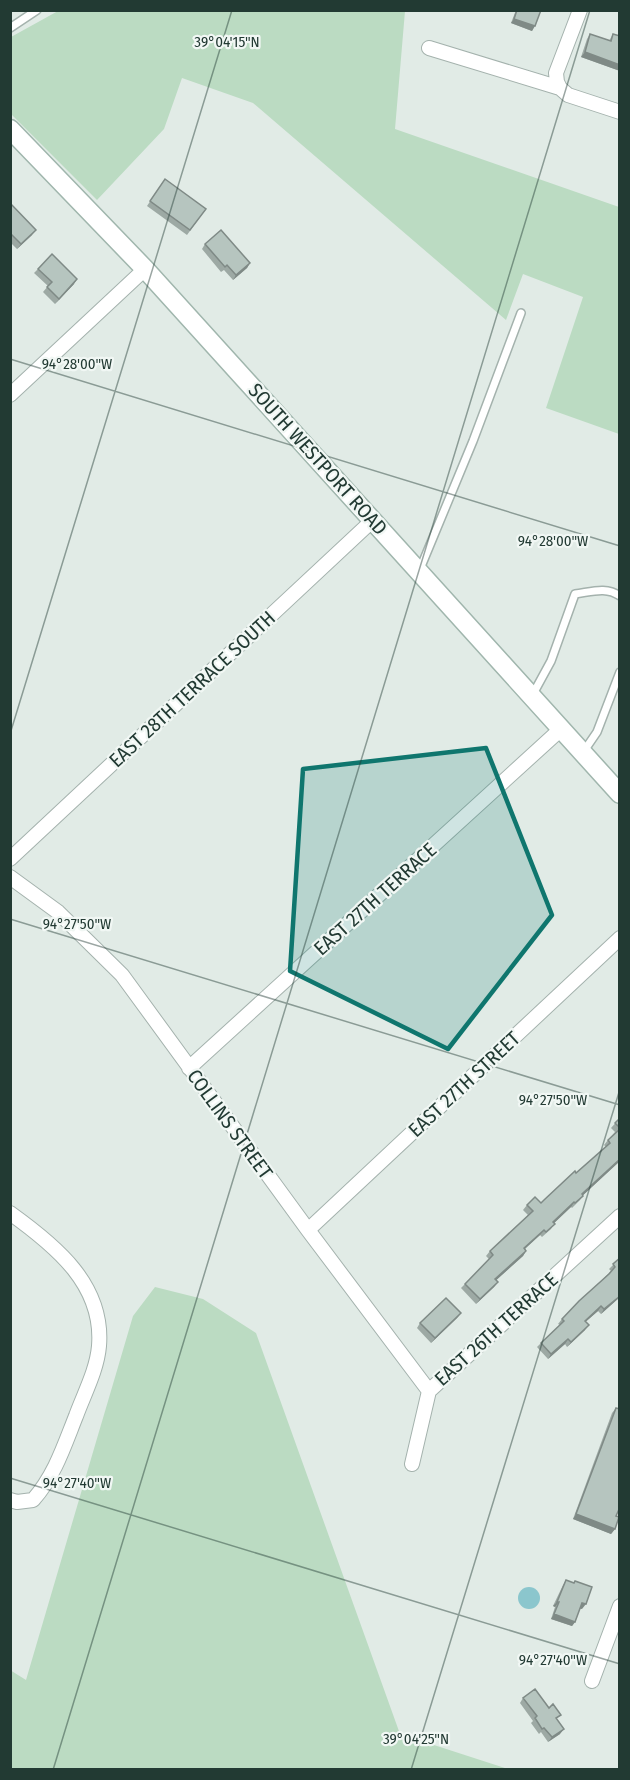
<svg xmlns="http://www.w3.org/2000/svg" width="630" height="1780" viewBox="0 0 630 1780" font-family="'Fira Sans Condensed',sans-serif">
<rect width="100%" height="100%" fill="#e1ebe6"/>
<path fill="#bbdbc2" d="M 58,11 L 405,11 L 395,129 L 619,207 L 619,434 L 546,408 L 583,297 L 523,274 L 506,320 L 253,103 L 182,78 L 164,129 L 97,200 L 11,114 L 11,37 Z
M 155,1287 L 203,1299 L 256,1333 L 400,1734 L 508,1769 L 11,1769 L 10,1670 L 26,1680 L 133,1316 Z"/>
<path fill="#8bc6cd" d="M518 1598a11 11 0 1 1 22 0a11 11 0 1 1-22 0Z"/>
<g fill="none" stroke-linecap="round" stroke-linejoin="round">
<defs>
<path id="lane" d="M 10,28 L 37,10
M 420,569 L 473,441 L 521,313
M 533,694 L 551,661 L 575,594 C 591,592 606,586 620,596
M 584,751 L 597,732 L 620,672"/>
<path id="street" d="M 429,48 L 560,88 L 568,95 L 620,112
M 560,88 L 557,82 L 556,73 L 580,10
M 10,395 L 145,269
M 10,859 L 373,520
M 10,877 L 58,912 L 122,975 L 308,1230 L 429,1391
M 189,1068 L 561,729
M 10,1213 C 56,1246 104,1285 99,1346 C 97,1370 84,1394 76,1416 C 64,1446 55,1475 33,1500 L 17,1502 L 10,1500
M 308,1230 L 620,938
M 412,1464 L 429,1391 L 620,1216
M 592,1681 L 620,1606"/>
<path id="secondary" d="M 10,129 L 145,269 L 620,794"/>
</defs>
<use href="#lane" stroke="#a4b2ad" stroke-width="10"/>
<use href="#street" stroke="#a4b2ad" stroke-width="16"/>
<use href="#secondary" stroke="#a0b6ad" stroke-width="21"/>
<use href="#lane" stroke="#fff" stroke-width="7"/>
<use href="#street" stroke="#fff" stroke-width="14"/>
<use href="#secondary" stroke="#fff" stroke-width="18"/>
</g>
<path fill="#9da9a4" d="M 516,10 L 541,10 L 532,31 L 511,23 Z
M 590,34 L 609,41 L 613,34 L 620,36 L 620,71 L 581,57 L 587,39 Z
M 165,179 L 206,209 L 187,235 L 147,206 Z
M 10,203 L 32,235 L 17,249 L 10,242 Z
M 205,244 L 250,263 L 247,268 L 233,280 L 224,270 L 221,272 L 202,249 Z
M 38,269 L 74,284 L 55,304 L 43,292 L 48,286 L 34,273 Z
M 620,1118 L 620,1161 L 583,1195 L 580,1200 L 572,1208 L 571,1207 L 554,1223 L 551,1229 L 542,1237 L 540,1235 L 525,1249 L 526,1251 L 523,1256 L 496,1280 L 498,1282 L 494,1287 L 476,1304 L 461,1288 L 465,1284 L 489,1259 L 486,1256 L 490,1251 L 528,1215 L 523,1210 L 527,1205 L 541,1203 L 576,1173 L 606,1147 L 604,1145 L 608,1140 L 615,1132 L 611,1128 Z
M 620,1258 L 620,1297 L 601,1314 L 598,1311 L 585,1322 L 585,1330 L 567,1347 L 565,1344 L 548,1359 L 537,1347 L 541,1343 L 560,1325 L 558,1324 L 562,1319 L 611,1271 L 609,1269 Z
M 461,1313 L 457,1318 L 431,1343 L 417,1328 L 420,1323 Z
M 616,1408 L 616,1516 L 615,1529 L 611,1534 L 573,1519 L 612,1413 Z
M 566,1580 L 573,1583 L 575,1581 L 582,1609 L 580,1608 L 575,1622 L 572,1626 L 551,1619 L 555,1607 L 553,1606 L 563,1585 Z
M 523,1698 L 557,1720 L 560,1734 L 548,1742 L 541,1732 L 539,1734 L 531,1723 L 533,1721 L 520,1703 Z"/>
<path fill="#7f8a86" d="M 514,19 L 535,26 L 532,31 L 511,23 Z
M 585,52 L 620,65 L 620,71 L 581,57 Z
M 36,230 L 32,235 L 17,249 L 21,244 Z
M 250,263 L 247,268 L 233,280 L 236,275 Z
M 77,279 L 74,284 L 55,304 L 59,299 Z
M 620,1159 L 620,1161 L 579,1199 L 582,1194 Z
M 574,1202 L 571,1207 L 550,1227 L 553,1222 Z
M 544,1230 L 540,1235 L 520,1253 L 524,1248 Z
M 526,1251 L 523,1256 L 492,1284 L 495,1279 Z
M 498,1282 L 494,1287 L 476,1304 L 480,1299 Z
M 620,1296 L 620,1297 L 601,1314 L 604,1309 Z
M 601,1306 L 598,1311 L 581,1326 L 585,1321 Z
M 461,1313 L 457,1318 L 431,1343 L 435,1338 Z
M 589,1325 L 585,1330 L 567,1347 L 571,1342 Z
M 568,1339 L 565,1344 L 548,1359 L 551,1354 Z
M 576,1514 L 615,1529 L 611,1534 L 573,1519 Z
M 557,1602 L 559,1602 L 555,1607 L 553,1606 Z
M 582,1603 L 586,1604 L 582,1609 L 578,1608 Z
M 554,1614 L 575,1622 L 572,1626 L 551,1619 Z
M 564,1729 L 560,1734 L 548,1742 L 552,1737 Z"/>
<path fill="#b6c5bf" stroke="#7f8a86" stroke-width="1.5" d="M 517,10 L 541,10 L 535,26 L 514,19 Z
M 590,34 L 611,41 L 613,34 L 620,36 L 620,65 L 585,52 Z
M 165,179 L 206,209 L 190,230 L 150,201 Z
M 10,203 L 36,230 L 21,244 L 10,233 Z
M 221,230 L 250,263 L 236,275 L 227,265 L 225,267 L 205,244 Z
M 52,254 L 77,279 L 59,299 L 47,287 L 52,282 L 38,269 Z
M 620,1118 L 620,1128 L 615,1123 Z
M 620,1129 L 620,1159 L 582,1194 L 583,1196 L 575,1203 L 574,1202 L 553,1222 L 555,1224 L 546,1232 L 544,1230 L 524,1248 L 526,1251 L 495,1279 L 498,1282 L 480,1299 L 465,1284 L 493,1255 L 490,1251 L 533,1211 L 527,1205 L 535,1197 L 541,1203 L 544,1200 L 575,1171 L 576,1173 L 610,1143 L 608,1140 Z
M 620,1258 L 620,1296 L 604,1309 L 601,1306 L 585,1321 L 589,1325 L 571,1342 L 568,1339 L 551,1354 L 541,1343 L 564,1321 L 562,1319 L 579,1301 L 609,1274 L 615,1267 L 613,1264 Z
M 446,1298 L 461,1313 L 435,1338 L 420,1323 Z
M 616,1408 L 620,1409 L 620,1507 L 616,1516 L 619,1517 L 615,1529 L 576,1514 Z
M 566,1580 L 574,1583 L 575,1581 L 592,1587 L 586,1604 L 582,1603 L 575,1622 L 554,1614 L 559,1602 L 557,1602 Z
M 535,1689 L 549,1708 L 553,1704 L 561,1715 L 556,1718 L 564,1729 L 552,1737 L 544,1728 L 542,1729 L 535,1718 L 537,1716 L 523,1698 Z"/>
<path fill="#0f766e" fill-opacity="0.2" stroke="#0f766e" stroke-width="4.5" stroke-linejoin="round" d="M 486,748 L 552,915 L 448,1049 L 290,971 L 303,769 Z"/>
<path fill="none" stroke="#223a33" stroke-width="1.5" stroke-opacity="0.45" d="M 10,359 L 620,546M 10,734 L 232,10M 10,919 L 620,1105M 10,1478 L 620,1664M 53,1770 L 590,10M 411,1770 L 620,1089"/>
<g text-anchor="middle" stroke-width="4.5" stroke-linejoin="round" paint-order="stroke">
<g font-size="20" fill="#223a33" stroke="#f1f7f4">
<text transform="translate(318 459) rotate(48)" y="7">SOUTH WESTPORT ROAD</text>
<text transform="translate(192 689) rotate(-43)" y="7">EAST 28TH TERRACE SOUTH</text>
<text transform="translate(375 899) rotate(-42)" y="7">EAST 27TH TERRACE</text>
<text transform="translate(464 1084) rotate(-43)" y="7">EAST 27TH STREET</text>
<text transform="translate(230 1124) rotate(54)" y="7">COLLINS STREET</text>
<text transform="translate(496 1329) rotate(-42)" y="7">EAST 26TH TERRACE</text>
</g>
</g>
<g font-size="15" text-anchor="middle" fill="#223a33" stroke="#f1f7f4" stroke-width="4.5" stroke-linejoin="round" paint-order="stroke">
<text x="227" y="47">39°04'15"N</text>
<text x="77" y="369">94°28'00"W</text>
<text x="553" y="546">94°28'00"W</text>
<text x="77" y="929">94°27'50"W</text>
<text x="553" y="1105">94°27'50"W</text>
<text x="77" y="1488">94°27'40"W</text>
<text x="553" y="1665">94°27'40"W</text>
<text x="416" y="1744">39°04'25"N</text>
</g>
<rect width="630" height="1780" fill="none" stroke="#223a33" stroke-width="24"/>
</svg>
